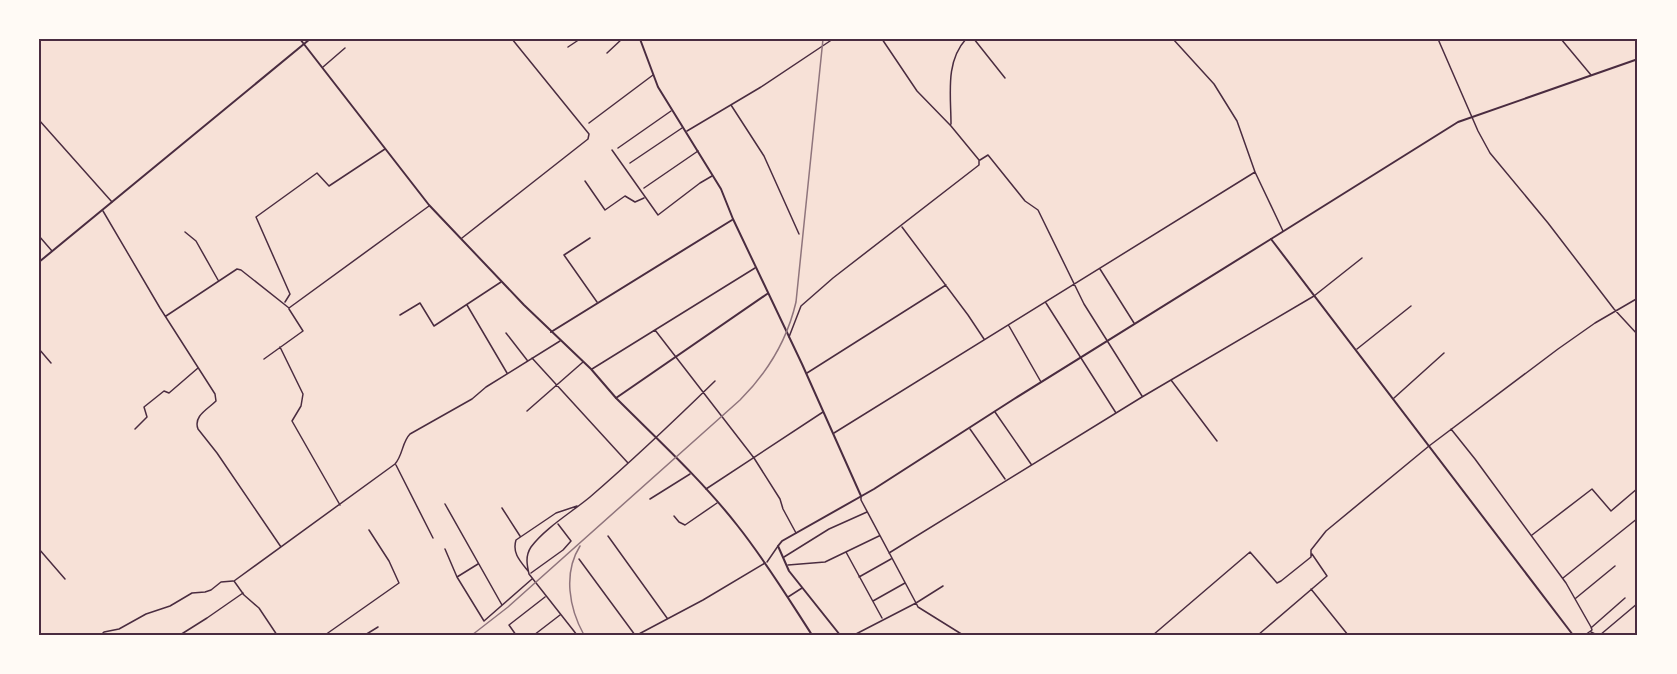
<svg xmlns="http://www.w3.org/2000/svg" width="1677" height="674" viewBox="0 0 1677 674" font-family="'Fira Sans Condensed',sans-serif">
<rect width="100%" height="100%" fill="#f7e1d7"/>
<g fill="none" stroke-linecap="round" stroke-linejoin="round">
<path stroke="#4a2c40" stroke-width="1.5" d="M 767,562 L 778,546"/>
<path stroke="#4a2c40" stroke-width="1.5" d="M 974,39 L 1005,78
M 1173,39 L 1214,84 L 1237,121 L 1255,172 L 1283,231
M 1438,39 L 1478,131 L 1490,153 L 1548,223 L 1614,309 L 1638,335
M 1561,39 L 1591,75
M 568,47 L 580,39
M 607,53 L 622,39
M 323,67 L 345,48
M 731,105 L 764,156 L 799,234
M 39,120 L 112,202
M 589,123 L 653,75
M 951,124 C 951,95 945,62 966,39
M 687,131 L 761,87 L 833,39
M 618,148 L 671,111
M 612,150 L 658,215 L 700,183 L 712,176
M 980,160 L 988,155 L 1025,201 L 1038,210 L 1084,304 L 1142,396
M 630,163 L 682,128
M 585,181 L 605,210 L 625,196 L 635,202 L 644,198
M 644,188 L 698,151
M 103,211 L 160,308 L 215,394 L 216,401 C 208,409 193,416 198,429 L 217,453 L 281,547
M 902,227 L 968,315 L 984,339
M 185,232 L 196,241 L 218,280
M 39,236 L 52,251
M 462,238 L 588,139 L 589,134 L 512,39
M 590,238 L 564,255 L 597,302
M 1100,269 L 1134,323
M 285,302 L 290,294 L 256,217 L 317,173 L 329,186 L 385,149
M 1046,303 L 1116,413
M 467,305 L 507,373
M 400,315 L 420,303 L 434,326 L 501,282
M 166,316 L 237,269 L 241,270 L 289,308 L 429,206
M 1009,326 L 1041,382
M 655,330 L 754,458 L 780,499 L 783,509 L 796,533
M 506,333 L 527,360
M 789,337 L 801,306 L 833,278 L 979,165 L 979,160 L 951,126 L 917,91 L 882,39
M 280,347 L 303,394 L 301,406 L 292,421 L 340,505
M 39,349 L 51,363
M 1357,349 L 1411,306
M 532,358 L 628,463
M 264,359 L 303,331 L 289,309
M 592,369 L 755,268
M 807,373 L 946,285
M 1171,380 L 1217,441
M 1394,398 L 1444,353
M 527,411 L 583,362
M 995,412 L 1031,464
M 135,429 L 147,417 L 144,407 L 164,391 L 169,393 L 198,368
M 970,429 L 1005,479
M 1451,429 L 1475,459 L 1566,583 L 1591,627 L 1592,630 L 1585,635
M 834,433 L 1255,172
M 396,465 L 433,538
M 706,489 L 823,412
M 650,499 L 690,474
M 445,504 L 502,605
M 502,508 L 520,536
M 674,516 L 679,522 L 685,525 L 717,503
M 1532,535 L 1592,489 L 1611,511 L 1638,488
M 608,536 L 667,618
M 39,549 L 65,579
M 445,549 L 457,577 L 484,621 L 532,579
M 846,552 L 882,618
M 889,553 L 1142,397 L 1314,296 L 1362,258
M 784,557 L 829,529 L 867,512
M 579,559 L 635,635
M 788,565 L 825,562 L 879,536
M 528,571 C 520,561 512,553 516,540 L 556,513 L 577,506
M 531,573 L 563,550 L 571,541 L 558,524
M 457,577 L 478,564
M 859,577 L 891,559
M 1563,578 L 1638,518
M 234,581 L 395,464 C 403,455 402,442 410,434 L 472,399 L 486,387 L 560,341
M 234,581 L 244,595 L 259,608 L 277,635
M 943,586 L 916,603 L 918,607 L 963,635
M 1311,589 L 1348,635
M 788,597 L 802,588
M 1576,598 L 1615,566
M 873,601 L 905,583
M 1592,627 L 1625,598
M 1591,632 L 1597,635
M 101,635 L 104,632 L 119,629 L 146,614 L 170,606 L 192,593 L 205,592 L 211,590 L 221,582 L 233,581
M 180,635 L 207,618 L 243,593
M 325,635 L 399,583 L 389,561 L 369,530
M 365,635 L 378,627
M 516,635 L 509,625 L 545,597
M 534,635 L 560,615
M 577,635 L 529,574 C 527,565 525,556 531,547 C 545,528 572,512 590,497 C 634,459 674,421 715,381
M 637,635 L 703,600 L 765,563
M 854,635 L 916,603 L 861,500 L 861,497
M 1153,635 L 1250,552 L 1277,583 L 1281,581 L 1311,557 L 1311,550 L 1326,531 L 1429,446 L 1558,349 L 1595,323 L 1638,298
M 1258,635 L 1327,576 L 1312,554
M 1600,635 L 1638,603"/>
<path stroke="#4a2c40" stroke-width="2" d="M 300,39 L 429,205 L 524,305 L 591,369 L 616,398
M 1271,239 L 1458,122 L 1638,59
M 39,262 L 310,39
M 551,332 L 732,220"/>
<path stroke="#4a2c40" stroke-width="2" d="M 640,39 L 658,87 L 721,189 L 733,219 L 802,364 L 861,496
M 767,294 L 616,398 C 657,439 701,479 737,525 C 765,560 788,598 812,635
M 840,635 L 789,571 L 778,546 L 782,541 L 874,489 L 1014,399 L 1271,239 L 1573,635"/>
<path stroke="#8f747c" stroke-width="1.5" d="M 580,546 C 563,573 569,608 584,635
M 472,635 L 508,607 L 740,400 C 768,372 787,341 796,302 L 823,39"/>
</g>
<rect width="1677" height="674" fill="none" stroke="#fffaf5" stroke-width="81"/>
<rect x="40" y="40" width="1596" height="594" fill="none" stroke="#4a2c40" stroke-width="2"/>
</svg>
